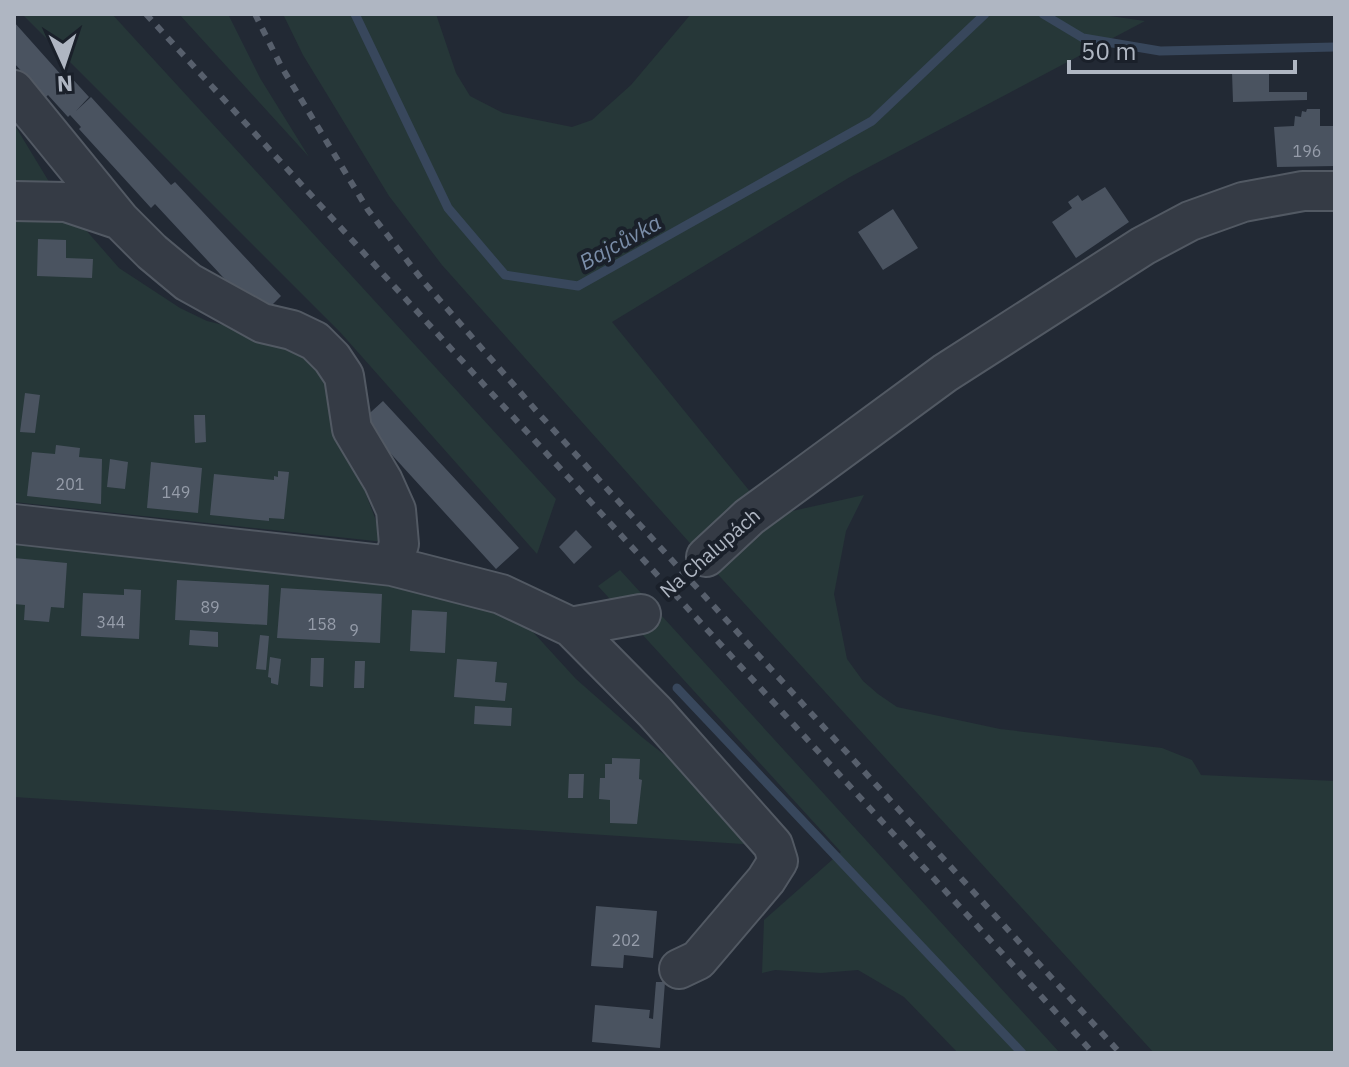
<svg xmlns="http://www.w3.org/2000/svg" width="1349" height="1067" viewBox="0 0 1349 1067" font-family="'IBM Plex Sans',sans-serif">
<rect width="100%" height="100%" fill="#222934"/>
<path fill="#263738" d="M 22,14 L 112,14 L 556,499 L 537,554 L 340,332 Z
M 179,14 L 228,14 L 260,78 L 309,157 Z
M 283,14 L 436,14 L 456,73 L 470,96 L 503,113 L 572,127 L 592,120 L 631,85 L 691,14 L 1096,14 L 1145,21 L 850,177 L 612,322 L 770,516 L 864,495 L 846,531 L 834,594 L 847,659 L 863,681 L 878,694 L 897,707 L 1000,729 L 1162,748 L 1192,760 L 1201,775 L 1335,781 L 1335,1053 L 1154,1053 L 713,569 L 442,265 L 389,196 L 303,55 Z
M 14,124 L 51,185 L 14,184 Z
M 14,220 L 78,221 L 119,268 L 180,308 L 207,321 L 305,345 L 321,361 L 329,396 L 384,542 L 14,502 Z
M 14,539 L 375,576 L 444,599 L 522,620 L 576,679 L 643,738 L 708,789 L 758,845 L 14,797 Z
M 620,570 L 1060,1053 L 958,1053 L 904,997 L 858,970 L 821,973 L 775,970 L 762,973 L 764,920 L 841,852 L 598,586 Z"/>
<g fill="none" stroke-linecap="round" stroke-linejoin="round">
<path stroke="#38475c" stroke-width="9" d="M 355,14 L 448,208 L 505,275 L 578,286 L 872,121 L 985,14
M 1043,14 L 1083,38 L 1160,51 L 1335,47
M 677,688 L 1022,1053"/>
</g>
<path fill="#4a5360" d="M 14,22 L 64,78 L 68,74 L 89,97 L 76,111 L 91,97 L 171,185 L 175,182 L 281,296 L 260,317 L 155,204 L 151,208 L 79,129 L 81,127 L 70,115 L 68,117 L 48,95 L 43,100 L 35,86 L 14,63 Z
M 1232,72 L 1269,72 L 1269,92 L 1307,92 L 1307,100 L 1233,102 Z
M 1307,109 L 1320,109 L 1320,126 L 1335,126 L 1335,166 L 1277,167 L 1274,127 L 1294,126 L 1295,116 L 1301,117 L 1302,111 L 1306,112 Z
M 1105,187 L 1129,222 L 1076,258 L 1052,222 L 1072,208 L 1068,202 L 1078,195 L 1082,201 Z
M 893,209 L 918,248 L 883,270 L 858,232 Z
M 38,239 L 66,240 L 66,258 L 93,259 L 92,278 L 37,276 Z
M 25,393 L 40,395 L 35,433 L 20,432 Z
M 383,401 L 519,548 L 496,569 L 361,421 Z
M 194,415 L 205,415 L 206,442 L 195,443 Z
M 56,445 L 80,448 L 79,457 L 102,459 L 101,504 L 27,496 L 32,452 L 55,454 Z
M 110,459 L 128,462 L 125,489 L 107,487 Z
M 151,462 L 202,468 L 198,513 L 147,508 Z
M 278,471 L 289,472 L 284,519 L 269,518 L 269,521 L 210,515 L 214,474 L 274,480 L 274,476 L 278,477 Z
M 576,530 L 592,547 L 574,564 L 559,547 Z
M 14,558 L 67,563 L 64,608 L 51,607 L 49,622 L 24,620 L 25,605 L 14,604 Z
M 177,580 L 269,585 L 267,625 L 175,620 Z
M 281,588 L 382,594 L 380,643 L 277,638 Z
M 124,589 L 141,590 L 139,639 L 81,636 L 83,593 L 124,595 Z
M 412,610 L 447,612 L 445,653 L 410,651 Z
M 190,630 L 218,632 L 218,647 L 189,645 Z
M 260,635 L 269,636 L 266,670 L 256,669 Z
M 270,657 L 281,659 L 278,685 L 271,683 L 271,678 L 268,677 Z
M 311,658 L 324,658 L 323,687 L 310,686 Z
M 457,659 L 497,662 L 495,682 L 507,683 L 505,701 L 454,697 Z
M 355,661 L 365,661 L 364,688 L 354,688 Z
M 475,706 L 512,708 L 511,726 L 474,724 Z
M 612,758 L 640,759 L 639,779 L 642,780 L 637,824 L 610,823 L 610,800 L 599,799 L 600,778 L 605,778 L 605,764 L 612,764 Z
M 569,774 L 584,774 L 583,798 L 568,798 Z
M 596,906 L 657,911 L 653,958 L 624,955 L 623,968 L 591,966 Z
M 656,982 L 665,982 L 660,1048 L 592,1042 L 595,1005 L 650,1010 L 649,1018 L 653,1019 Z"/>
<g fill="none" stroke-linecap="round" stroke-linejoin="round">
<defs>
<path id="minor" d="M 14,90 L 120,220
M 14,201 L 66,202 L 120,220 L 152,252 L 188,282 L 262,323 L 292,330 L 315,341 L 332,358 L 344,376 L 352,429 L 383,481 L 396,510 L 399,544 L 392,566
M 14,524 L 392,566 L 501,594 L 571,627 L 641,614
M 706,557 L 749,517 L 945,373 L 1143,246 L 1190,221 L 1243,202 L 1303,191 L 1335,191
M 571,627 L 655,712 L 773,845 L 778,861 L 766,880 L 698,960 L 679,969"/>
</defs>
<use href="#minor" stroke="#525963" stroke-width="42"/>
<path stroke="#435255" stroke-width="5" stroke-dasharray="6 6" stroke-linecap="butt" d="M 665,593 L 681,578"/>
<use href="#minor" stroke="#353b45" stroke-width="38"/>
<path stroke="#575f6c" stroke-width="6" stroke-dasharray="8 8" stroke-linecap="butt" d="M 146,14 L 1093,1053
M 255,14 L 281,66 L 368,210 L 423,281 L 540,415 L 1120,1053"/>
</g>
<g text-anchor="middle" stroke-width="8" stroke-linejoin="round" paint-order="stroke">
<g font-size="16" fill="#969daa">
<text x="1307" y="157">196</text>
<text x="70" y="490">201</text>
<text x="176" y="498">149</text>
<text x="210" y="613">89</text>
<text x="111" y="628">344</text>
<text x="322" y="630">158</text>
<text x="354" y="636">9</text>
<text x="626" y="946">202</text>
</g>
<g font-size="20" fill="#afb6c2" stroke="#1a202a">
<text transform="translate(710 553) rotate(-41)" y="7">Na Chalupách</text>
</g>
<g font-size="22" font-style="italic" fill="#7a8da8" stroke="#1a202a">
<text transform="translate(620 242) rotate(-29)" y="8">Bajcůvka</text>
</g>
</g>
<rect width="1349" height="1067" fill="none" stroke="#afb6c2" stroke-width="32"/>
<g transform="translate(64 64) rotate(177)" stroke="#1a202a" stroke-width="6" paint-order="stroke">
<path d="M0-6L14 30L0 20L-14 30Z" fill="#afb6c2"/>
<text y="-12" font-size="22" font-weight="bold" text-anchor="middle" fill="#afb6c2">N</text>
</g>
<path d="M1069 60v12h226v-12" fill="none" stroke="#afb6c2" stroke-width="4"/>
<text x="1081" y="60" font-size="24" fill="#afb6c2" stroke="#1a202a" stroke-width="6" paint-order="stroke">50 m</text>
</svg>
